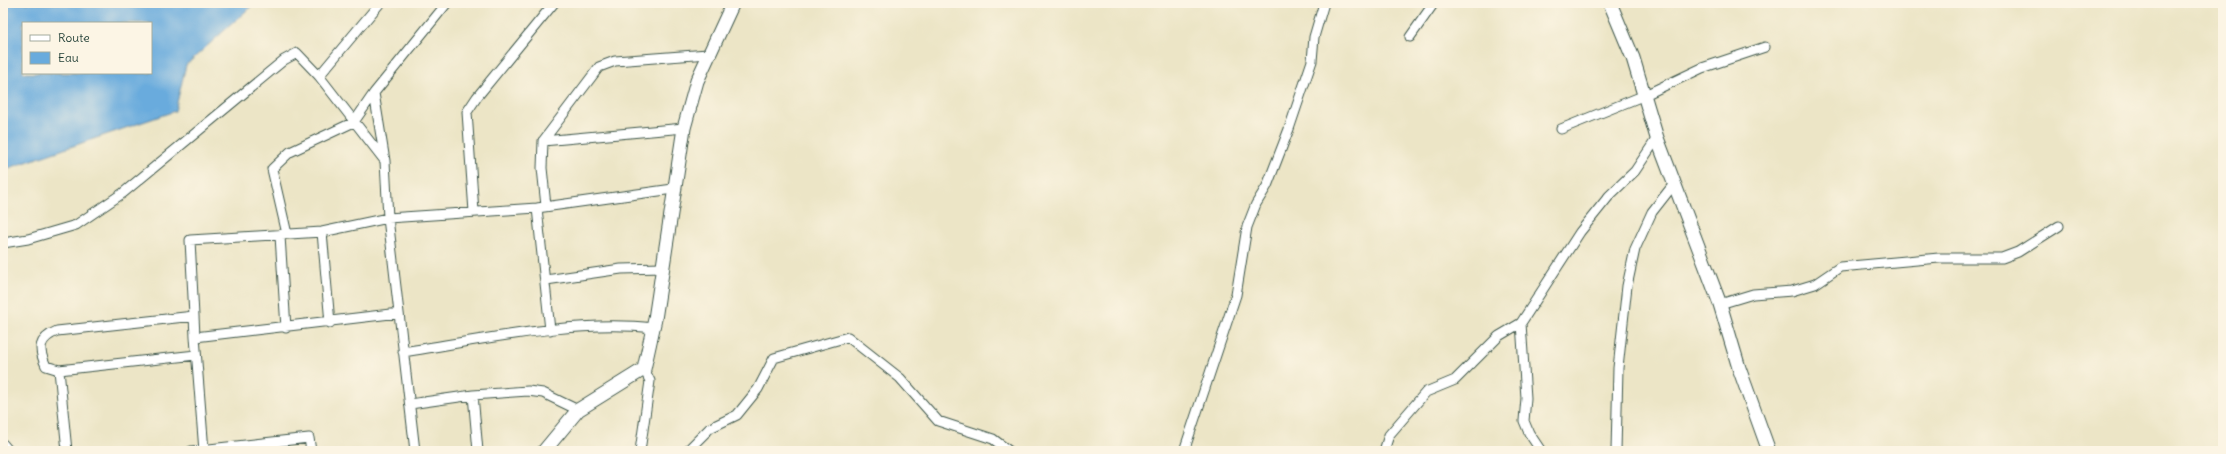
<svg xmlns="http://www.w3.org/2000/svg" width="2226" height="454" viewBox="0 0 2226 454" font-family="Delius,sans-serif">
<rect width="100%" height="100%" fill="#fcf5e5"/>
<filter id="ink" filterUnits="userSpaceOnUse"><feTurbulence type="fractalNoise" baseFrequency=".025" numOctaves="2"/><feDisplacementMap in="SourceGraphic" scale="8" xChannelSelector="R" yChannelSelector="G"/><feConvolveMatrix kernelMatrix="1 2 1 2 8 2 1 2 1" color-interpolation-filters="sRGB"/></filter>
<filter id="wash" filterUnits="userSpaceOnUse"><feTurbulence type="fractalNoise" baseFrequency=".012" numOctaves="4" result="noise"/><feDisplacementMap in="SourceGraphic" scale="16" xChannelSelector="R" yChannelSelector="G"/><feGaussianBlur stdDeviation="0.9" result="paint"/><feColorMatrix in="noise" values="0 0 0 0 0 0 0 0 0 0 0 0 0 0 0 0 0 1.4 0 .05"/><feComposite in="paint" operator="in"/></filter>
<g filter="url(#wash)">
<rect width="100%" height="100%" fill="#ece5c6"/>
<path fill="#69abdd" stroke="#447488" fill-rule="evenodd" d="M 3,3 L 255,3 L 186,65 L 175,111 L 3,170 ZM 23,23 L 151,23 L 151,73 L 23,73 Z"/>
</g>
<g filter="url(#ink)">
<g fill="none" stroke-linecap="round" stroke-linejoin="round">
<defs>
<path id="street" d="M 1410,37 L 1434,3
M 319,76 L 380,3
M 1561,129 L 1645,95 L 1702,68 L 1765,47
M 543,141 L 599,67 L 615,61 L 708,54
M 546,206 L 542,168 L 543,141 L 684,128
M 537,208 L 550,330
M 474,212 L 467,112 L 477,97 L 554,3
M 322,232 L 330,323
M 287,234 L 272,169 L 290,152 L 354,122 L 374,93
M 280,236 L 286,328
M 3,243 L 28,239 L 76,225 L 123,193 L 284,60 L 297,53 L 319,76 L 385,161
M 546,280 L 621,269 L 663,268
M 1720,304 L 1753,294 L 1792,291 L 1815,284 L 1840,267 L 1939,258 L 2002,258 L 2018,252 L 2059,226
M 194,316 L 190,240 L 322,232 L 388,218 L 537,208 L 673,189
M 195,337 L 204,451
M 403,352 C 480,340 576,319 653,328
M 59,370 L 196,355
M 473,395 L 478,451
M 410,404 L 473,395 L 528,391 L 543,393 L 578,410
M 3,444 L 9,451
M 67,451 L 59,370 L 46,366 C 38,349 38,339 57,331 L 194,316 L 195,337 L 399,313
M 191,451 L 309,438 L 311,451
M 415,451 L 388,218 L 385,161 L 374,93 L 447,3
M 640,451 L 650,381 L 644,369
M 687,451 L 710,428 L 737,415 L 758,389 L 774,358 L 848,337 L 900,378 L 938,421 L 993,439 L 1009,451
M 1184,451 L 1236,295 L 1247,227 L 1256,204 L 1267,186 L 1289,129 L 1312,61 L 1314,37 L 1324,3
M 1384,451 L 1389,435 L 1426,392 L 1455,380 L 1499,336 L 1521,323
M 1541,451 L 1529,433 L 1524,421 L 1526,398 L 1521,323 L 1580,232 L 1609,196 L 1635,171 L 1657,138
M 1616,451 L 1618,368 L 1627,286 L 1635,249 L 1652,212 L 1674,184"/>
<path id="secondary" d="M 1610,3 L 1633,58 L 1657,138 L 1720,304 L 1739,368 L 1769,451
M 544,451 L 578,410 L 644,369 L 655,319 L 684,128 L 697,81 L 733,3"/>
</defs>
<use href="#street" stroke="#3e564a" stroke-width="11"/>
<use href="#secondary" stroke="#3e564a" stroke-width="15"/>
<use href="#street" stroke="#fff" stroke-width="9"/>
<use href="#secondary" stroke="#fff" stroke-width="13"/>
</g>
</g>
<rect width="2226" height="454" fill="none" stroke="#fcf5e5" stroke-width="16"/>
<rect x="22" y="22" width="130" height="52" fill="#fcf5e5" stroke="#a4ab9e"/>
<rect x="30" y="35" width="20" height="6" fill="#ffffff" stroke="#a4ab9e"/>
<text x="58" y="42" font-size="12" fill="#1f3d34">Route</text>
<rect x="30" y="52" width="20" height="12" fill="#69abdd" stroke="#a4ab9e"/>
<text x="58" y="62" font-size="12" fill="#1f3d34">Eau</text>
</svg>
